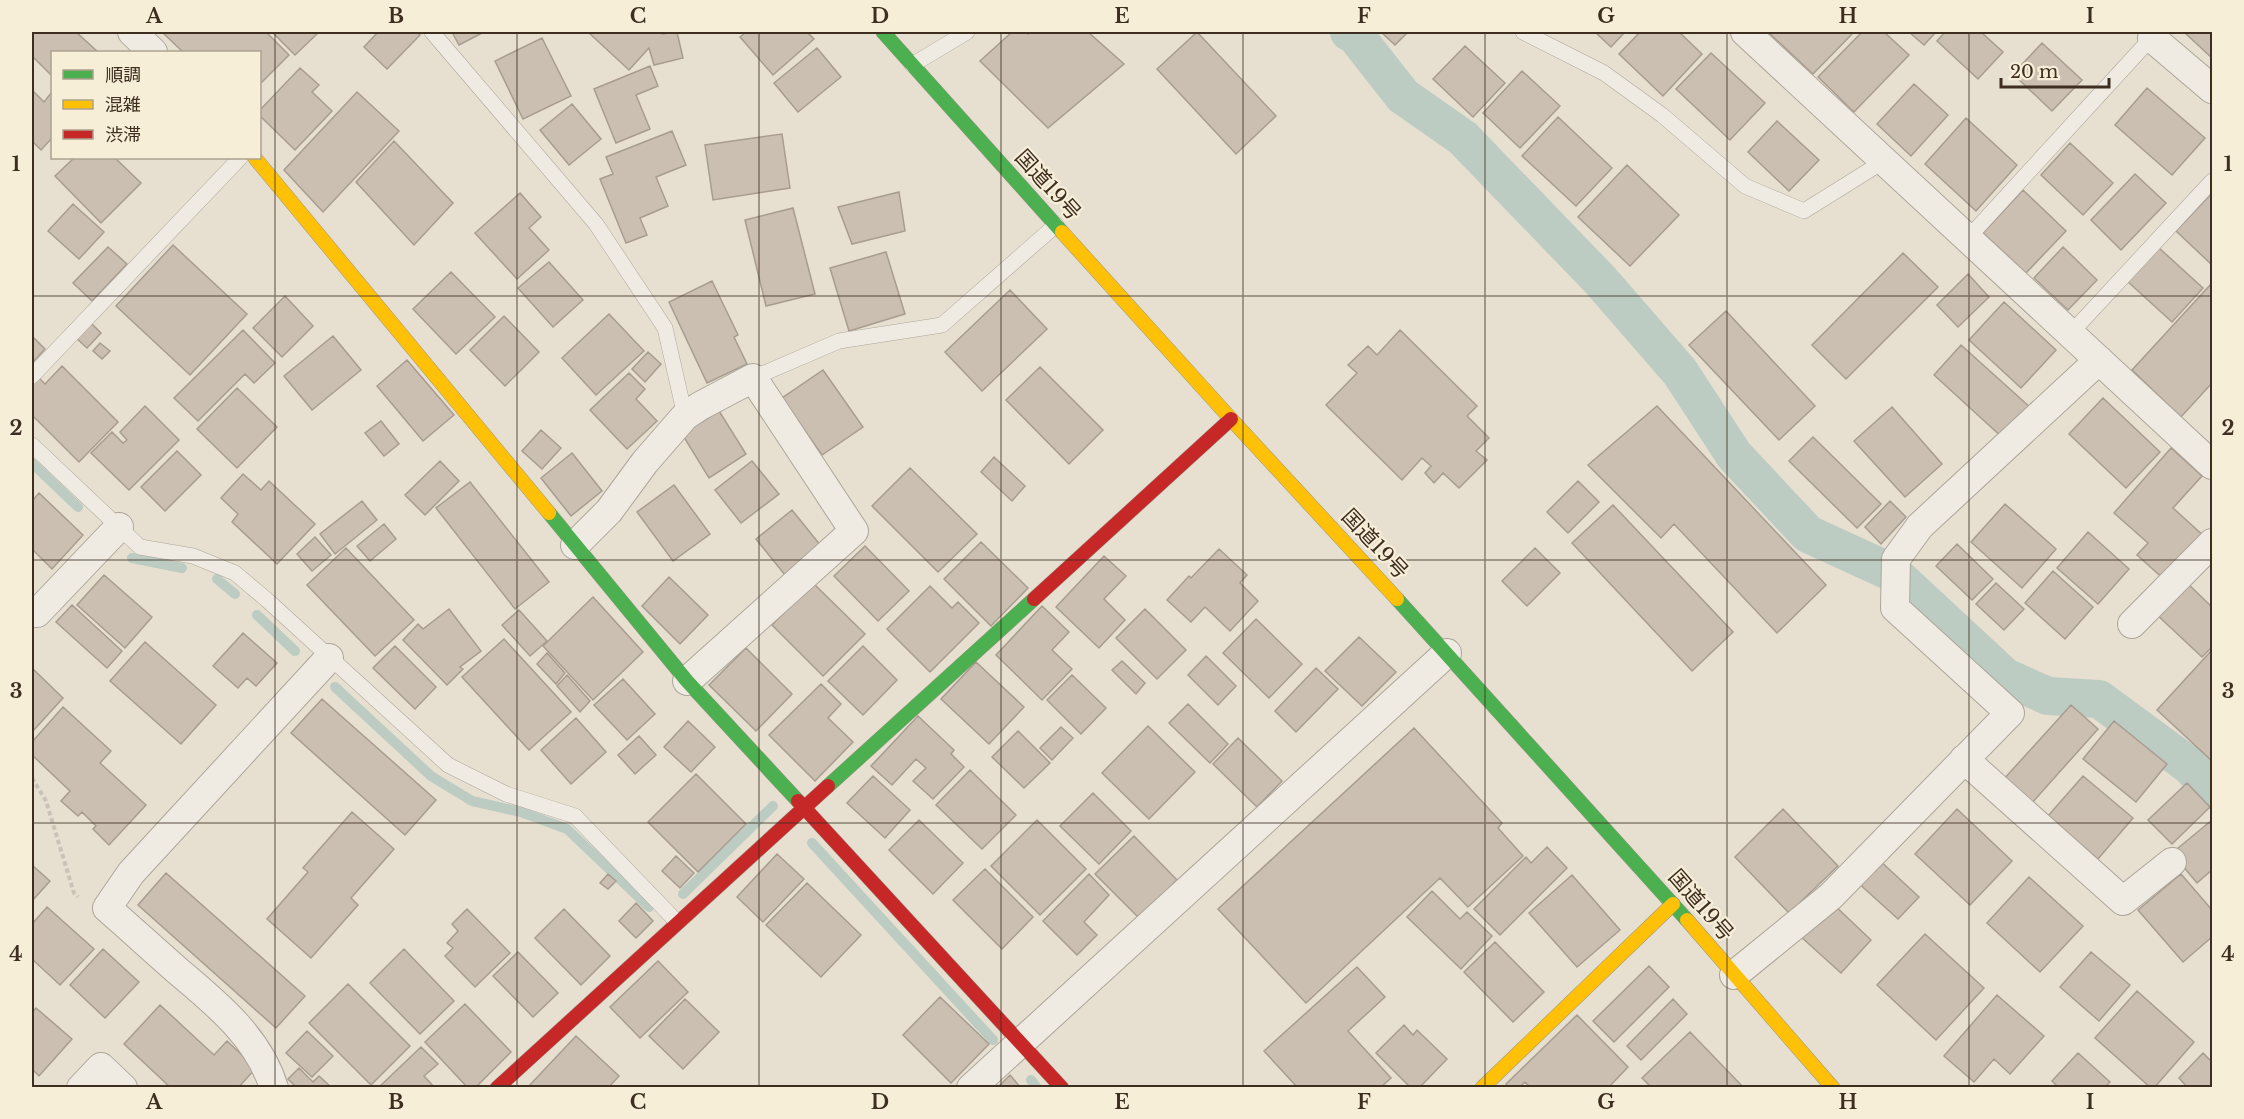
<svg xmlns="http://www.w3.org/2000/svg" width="2244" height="1119" viewBox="0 0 2244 1119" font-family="'Libre Baskerville','Noto Sans JP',serif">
<rect width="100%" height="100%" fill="#e7e0d1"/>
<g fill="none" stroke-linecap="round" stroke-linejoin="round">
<path stroke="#bcccc2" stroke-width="10" d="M 32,463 L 78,507
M 132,558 L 182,568
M 217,579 L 235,594
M 257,615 L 295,651
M 335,687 L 431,776 L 472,801 L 521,812 L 567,829 L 649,907
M 812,843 L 993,1040
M 683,894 L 773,806
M 1031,1080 L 1037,1088"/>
<path stroke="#bcccc2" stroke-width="38" d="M 1349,32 L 1355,35 L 1403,96 L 1463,138 L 1601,281 L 1680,372 L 1734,455 L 1808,534 L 1893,573 L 2005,677 L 2048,696 L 2099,699 L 2190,766 L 2212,790"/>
</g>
<path fill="#cbbfb2" stroke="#a89c90" stroke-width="1.5" d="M 32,32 L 76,32 L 98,52 L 52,52 L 52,76 L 32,56 Z
M 162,32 L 266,32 L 289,55 L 260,84 L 260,52 L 183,52 Z
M 272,32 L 319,32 L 295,55 Z
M 378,32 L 417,32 L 420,35 L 387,69 L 364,47 Z
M 452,32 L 484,32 L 459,45 Z
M 588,32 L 660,32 L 662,34 L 677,32 L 683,58 L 654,65 L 649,48 L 629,70 Z
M 746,32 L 807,32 L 814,39 L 773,75 L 740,37 Z
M 1012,32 L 1025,32 L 1028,34 L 1031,32 L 1088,32 L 1124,64 L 1048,128 L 980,61 Z
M 1197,32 L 1276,116 L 1236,154 L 1157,69 Z
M 1381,32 L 1408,32 L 1395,45 Z
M 1595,32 L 1625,32 L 1611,47 Z
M 1640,32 L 1679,32 L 1702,54 L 1663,96 L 1619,54 Z
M 1768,32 L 1854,32 L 1813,74 Z
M 1862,32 L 1884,32 L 1909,55 L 1854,112 L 1818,77 Z
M 1909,32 L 1936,32 L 1924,45 Z
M 1945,32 L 1981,32 L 2003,52 L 1978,79 L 1937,41 Z
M 2184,32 L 2212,32 L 2212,58 Z
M 542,38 L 571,96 L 523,119 L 495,61 Z
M 2042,43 L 2082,80 L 2052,111 L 2013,74 Z
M 1465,46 L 1505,83 L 1473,117 L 1433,79 Z
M 817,48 L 841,77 L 798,112 L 774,83 Z
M 1711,53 L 1765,103 L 1730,140 L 1676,89 Z
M 650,66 L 658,86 L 636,95 L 650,129 L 616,143 L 594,89 Z
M 300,68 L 319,85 L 312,92 L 332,111 L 295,150 L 260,116 L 260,110 Z
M 1522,71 L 1560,106 L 1520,148 L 1483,113 Z
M 1914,84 L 1948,115 L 1911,156 L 1877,124 Z
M 2147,88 L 2205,138 L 2172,175 L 2115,125 Z
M 32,90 L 44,102 L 52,92 L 52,138 L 41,150 L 32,141 Z
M 357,92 L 399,131 L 323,212 L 284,170 Z
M 572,104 L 601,139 L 569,165 L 540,130 Z
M 1558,117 L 1612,168 L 1576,206 L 1522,156 Z
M 1966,118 L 2017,165 L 1976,211 L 1925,164 Z
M 1777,121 L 1819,160 L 1789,191 L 1748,152 Z
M 672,131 L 686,165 L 656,177 L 668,206 L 640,218 L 647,235 L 626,243 L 600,179 L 613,174 L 606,157 Z
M 782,134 L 790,188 L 713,200 L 705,145 Z
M 394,141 L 453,203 L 414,245 L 356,182 Z
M 2070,143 L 2113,183 L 2083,215 L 2041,175 Z
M 74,158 L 115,158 L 141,183 L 101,223 L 55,176 Z
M 1627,165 L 1679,215 L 1630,266 L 1578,217 Z
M 2135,174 L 2166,203 L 2121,250 L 2091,220 Z
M 2023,190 L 2066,231 L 2026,273 L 1983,233 Z
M 899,192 L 905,231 L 852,244 L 838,207 Z
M 520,193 L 541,217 L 529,228 L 549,250 L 517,279 L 475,233 Z
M 2212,193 L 2212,265 L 2176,231 Z
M 73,204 L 104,232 L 79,259 L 48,231 Z
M 793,208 L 815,294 L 766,306 L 745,220 Z
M 173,245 L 247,314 L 190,375 L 116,306 Z
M 108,247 L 127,264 L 92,301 L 73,283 Z
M 2063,247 L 2097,280 L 2068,310 L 2034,278 Z
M 2158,247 L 2203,288 L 2172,322 L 2127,281 Z
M 886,252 L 905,314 L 849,331 L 830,268 Z
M 1903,253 L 1938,287 L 1846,379 L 1812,345 Z
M 549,262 L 583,300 L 553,327 L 518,288 Z
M 451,272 L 495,317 L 456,354 L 413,309 Z
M 1968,274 L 1989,297 L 1958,327 L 1937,305 Z
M 712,281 L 738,335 L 734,337 L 747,364 L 707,383 L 669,302 Z
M 2212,283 L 2212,383 L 2181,417 L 2132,370 Z
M 1010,290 L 1047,329 L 982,391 L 945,352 Z
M 285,296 L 313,326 L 282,357 L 253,328 Z
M 2004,302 L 2056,350 L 2021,388 L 1969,340 Z
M 1726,311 L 1815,406 L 1779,440 L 1689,345 Z
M 609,314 L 644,351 L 596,395 L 562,358 Z
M 504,316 L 539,352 L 505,386 L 470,350 Z
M 90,322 L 101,333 L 87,348 L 76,338 Z
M 243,330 L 275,363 L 254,383 L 245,374 L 198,421 L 174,398 Z
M 1400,330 L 1477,406 L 1467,416 L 1489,438 L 1476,451 L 1487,460 L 1459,488 L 1443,473 L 1434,483 L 1425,473 L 1431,466 L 1422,458 L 1402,480 L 1326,405 L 1357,373 L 1348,365 L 1368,346 L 1377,355 Z
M 32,336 L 45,349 L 32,363 Z
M 333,336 L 361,370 L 312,410 L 284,376 Z
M 100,343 L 110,351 L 102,359 L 93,351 Z
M 1961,345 L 2032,409 L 2004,439 L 1934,375 Z
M 648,352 L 661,364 L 645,382 L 632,369 Z
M 407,360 L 454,415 L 423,441 L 377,386 Z
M 62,366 L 118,422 L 79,462 L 32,415 L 32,381 L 37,376 L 45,384 Z
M 1040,367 L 1103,430 L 1069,464 L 1006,400 Z
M 823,370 L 863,427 L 822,455 L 782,398 Z
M 629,373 L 645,389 L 636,399 L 657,421 L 627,449 L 590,410 Z
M 237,388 L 277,427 L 237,468 L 197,429 Z
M 2103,398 L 2160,452 L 2126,488 L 2069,434 Z
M 145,406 L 179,440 L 129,490 L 91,453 L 112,432 L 123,443 L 127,440 L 120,432 Z
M 1657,406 L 1826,585 L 1777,633 L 1674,524 L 1661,538 L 1588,465 Z
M 1892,407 L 1942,464 L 1905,497 L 1854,441 Z
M 719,411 L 746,454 L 709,478 L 682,434 Z
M 381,421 L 399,444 L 384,456 L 365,433 Z
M 541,430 L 561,448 L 542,469 L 522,451 Z
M 1813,437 L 1881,504 L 1857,528 L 1789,461 Z
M 2171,448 L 2202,476 L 2173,508 L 2206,538 L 2167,582 L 2137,555 L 2148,543 L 2114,513 Z
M 177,451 L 201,475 L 165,511 L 141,487 Z
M 572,453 L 602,491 L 571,516 L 541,478 Z
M 994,457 L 1025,486 L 1012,501 L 981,472 Z
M 440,461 L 459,481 L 425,515 L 405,495 Z
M 752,461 L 779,494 L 741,523 L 715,490 Z
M 910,468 L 977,534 L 938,572 L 872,506 Z
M 243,474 L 261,490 L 269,481 L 315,524 L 277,564 L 232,522 L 238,514 L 221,498 Z
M 1578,481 L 1599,502 L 1568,533 L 1547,512 Z
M 470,482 L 549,582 L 515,609 L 436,508 Z
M 674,485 L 710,534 L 673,561 L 637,512 Z
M 39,493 L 83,535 L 52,569 L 32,549 L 32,501 Z
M 362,501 L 377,520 L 335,554 L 320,534 Z
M 1890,501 L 1906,517 L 1881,544 L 1865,527 Z
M 2005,504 L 2056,549 L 2022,588 L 1971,542 Z
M 1613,505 L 1733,632 L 1692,671 L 1572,543 Z
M 792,510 L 821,546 L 785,575 L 756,539 Z
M 384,524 L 396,539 L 370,561 L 357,546 Z
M 2088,532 L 2129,569 L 2098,604 L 2057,568 Z
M 315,537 L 331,555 L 312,571 L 297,554 Z
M 981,542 L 1028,588 L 991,626 L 944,579 Z
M 1957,544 L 1993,579 L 1972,600 L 1936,566 Z
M 865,546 L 909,591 L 878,621 L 834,576 Z
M 346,548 L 414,620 L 375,656 L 307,585 Z
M 1535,548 L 1560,573 L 1527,606 L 1502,581 Z
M 1219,549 L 1247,575 L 1240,583 L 1258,601 L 1230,631 L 1205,607 L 1191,622 L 1167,600 L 1189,576 L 1191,578 Z
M 1104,556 L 1126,576 L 1104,599 L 1125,620 L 1099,648 L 1056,607 Z
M 2053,571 L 2093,607 L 2065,639 L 2025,603 Z
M 104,575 L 152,617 L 125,648 L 77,605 Z
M 669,577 L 708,615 L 680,644 L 642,606 Z
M 2185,581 L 2212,607 L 2212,647 L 2202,657 L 2155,613 Z
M 813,583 L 865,634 L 823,676 L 772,625 Z
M 1996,583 L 2024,609 L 2004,630 L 1976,604 Z
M 930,586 L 952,608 L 958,602 L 979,623 L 930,672 L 887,629 Z
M 593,597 L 643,652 L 593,700 L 543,646 Z
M 72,605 L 122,651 L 107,668 L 56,622 Z
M 1042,606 L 1069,632 L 1052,650 L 1072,669 L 1042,700 L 996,655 Z
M 449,609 L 481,651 L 460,667 L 463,669 L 447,685 L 403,640 L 418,624 L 423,629 Z
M 1145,609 L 1186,650 L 1157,679 L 1116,638 Z
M 519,610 L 547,641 L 530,656 L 502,625 Z
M 1256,619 L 1302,664 L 1269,698 L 1223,653 Z
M 243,633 L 277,663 L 256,686 L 247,678 L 238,688 L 213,666 Z
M 1359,637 L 1396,672 L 1362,706 L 1325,671 Z
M 504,639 L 571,712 L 529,750 L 462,677 Z
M 145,642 L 216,705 L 181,744 L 110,681 Z
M 395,646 L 436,687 L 415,709 L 373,668 Z
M 863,646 L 897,680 L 863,715 L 828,681 Z
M 746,648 L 792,694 L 756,731 L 709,685 Z
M 2212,650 L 2212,761 L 2157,710 Z
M 547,653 L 565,673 L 556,684 L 537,664 Z
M 1206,656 L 1236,686 L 1218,705 L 1188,675 Z
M 1122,661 L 1145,683 L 1136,694 L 1112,670 Z
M 976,662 L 1024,707 L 989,744 L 941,699 Z
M 32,668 L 63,698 L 32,732 Z
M 1316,668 L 1338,689 L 1296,732 L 1275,711 Z
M 567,675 L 590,701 L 580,712 L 557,686 Z
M 1072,675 L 1106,708 L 1081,734 L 1047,700 Z
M 623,679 L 655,714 L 627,740 L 594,705 Z
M 821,684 L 841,704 L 828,718 L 853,742 L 815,781 L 769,735 Z
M 322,699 L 436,800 L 405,835 L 291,733 Z
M 1188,704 L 1228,744 L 1210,763 L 1169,723 Z
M 2071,705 L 2098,729 L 2030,805 L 2003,780 Z
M 63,707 L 111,751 L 100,763 L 146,805 L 109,845 L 93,829 L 96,826 L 82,812 L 78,816 L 61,801 L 70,791 L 32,755 L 32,742 Z
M 918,716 L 954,750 L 951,754 L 964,767 L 933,799 L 913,781 L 926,768 L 916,759 L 892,785 L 871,766 Z
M 576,718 L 606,752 L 571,784 L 541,750 Z
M 688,721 L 715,747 L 691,772 L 664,747 Z
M 2114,721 L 2167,764 L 2136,802 L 2083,759 Z
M 1148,726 L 1195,772 L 1149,819 L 1102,773 Z
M 1061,727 L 1073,738 L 1052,760 L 1040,748 Z
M 1414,728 L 1502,823 L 1498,828 L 1523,856 L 1468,907 L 1440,878 L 1306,1003 L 1218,909 Z
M 1018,731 L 1050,763 L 1024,788 L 992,757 Z
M 639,736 L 656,755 L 635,774 L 618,755 Z
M 1238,738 L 1282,781 L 1257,807 L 1213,764 Z
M 970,770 L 1016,815 L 982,849 L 936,805 Z
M 696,774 L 746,824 L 698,872 L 648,822 Z
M 873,776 L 910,810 L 885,838 L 847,803 Z
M 2083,776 L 2133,818 L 2098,859 L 2048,816 Z
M 2187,783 L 2210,807 L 2172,844 L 2148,820 Z
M 1093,793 L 1131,831 L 1099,864 L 1060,826 Z
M 1783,809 L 1838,866 L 1789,913 L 1735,857 Z
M 1957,809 L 2012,861 L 1970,905 L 1915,854 Z
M 352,812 L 394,849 L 351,898 L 358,905 L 311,958 L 267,919 L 308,872 L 303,868 Z
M 919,820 L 963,863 L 933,894 L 889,850 Z
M 1037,820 L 1086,869 L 1040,915 L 991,866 Z
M 2212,820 L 2212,870 L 2197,883 L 2172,853 Z
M 1134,836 L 1177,880 L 1139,918 L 1095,874 Z
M 1547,847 L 1567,868 L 1500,935 L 1474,909 L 1526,857 L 1531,863 Z
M 777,854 L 804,879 L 763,922 L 737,897 Z
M 676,856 L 694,873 L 680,888 L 662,871 Z
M 1877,858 L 1919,897 L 1898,919 L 1856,881 Z
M 32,865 L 50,881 L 32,901 Z
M 985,869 L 1033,917 L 1002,949 L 953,900 Z
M 166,873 L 305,996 L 276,1028 L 138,905 Z
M 608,874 L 616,881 L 608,889 L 600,883 Z
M 1089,874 L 1109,895 L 1084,922 L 1097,935 L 1077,955 L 1043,921 Z
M 2181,874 L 2212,910 L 2212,937 L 2183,962 L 2138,910 Z
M 1572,875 L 1620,930 L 1577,967 L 1529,913 Z
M 2029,877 L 2083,926 L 2040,972 L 1987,923 Z
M 807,883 L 861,935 L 821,977 L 766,925 Z
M 1432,891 L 1460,919 L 1467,912 L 1492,936 L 1461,969 L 1407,917 Z
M 1831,902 L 1871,940 L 1841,973 L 1800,936 Z
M 636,903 L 653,921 L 636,938 L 619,921 Z
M 47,907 L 94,949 L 60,985 L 32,959 L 32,924 Z
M 467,909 L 510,953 L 475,987 L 445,956 L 453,948 L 447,943 L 458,931 L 452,924 Z
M 564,909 L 610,956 L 581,985 L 535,938 Z
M 1925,934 L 1984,988 L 1936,1040 L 1877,985 Z
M 1495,942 L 1544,992 L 1513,1022 L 1464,972 Z
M 103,949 L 139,982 L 105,1018 L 70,985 Z
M 404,949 L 454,1001 L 420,1034 L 370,983 Z
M 518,952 L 558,993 L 533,1017 L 493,976 Z
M 2091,952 L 2130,985 L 2099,1021 L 2060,987 Z
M 658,961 L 688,992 L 640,1038 L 610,1007 Z
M 1649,966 L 1669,987 L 1614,1042 L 1593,1021 Z
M 1357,967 L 1385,997 L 1348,1031 L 1391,1078 L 1380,1088 L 1298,1088 L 1264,1051 Z
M 348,984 L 410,1046 L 371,1085 L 309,1023 Z
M 2137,991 L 2194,1042 L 2154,1088 L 2151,1088 L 2095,1038 Z
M 1997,995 L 2044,1036 L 2010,1074 L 1994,1059 L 1974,1082 L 1944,1056 Z
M 940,997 L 989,1044 L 951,1083 L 903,1035 Z
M 685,999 L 719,1032 L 683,1069 L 649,1036 Z
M 1673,999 L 1687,1014 L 1641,1060 L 1627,1046 Z
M 465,1004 L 511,1052 L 475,1088 L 468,1088 L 425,1042 Z
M 160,1005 L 214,1055 L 227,1041 L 256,1068 L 238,1088 L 171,1088 L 124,1044 Z
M 36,1008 L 72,1039 L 39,1076 L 32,1069 L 32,1013 Z
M 1577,1015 L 1628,1067 L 1608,1088 L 1531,1088 L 1525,1082 L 1519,1088 L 1510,1088 L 1506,1084 Z
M 1404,1025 L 1413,1035 L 1417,1030 L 1447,1059 L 1419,1088 L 1411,1088 L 1376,1053 Z
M 307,1031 L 333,1056 L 312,1077 L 286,1053 Z
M 1690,1032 L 1744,1088 L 1652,1088 L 1642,1078 Z
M 576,1036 L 619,1076 L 608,1088 L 527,1088 Z
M 421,1047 L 438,1064 L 424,1076 L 435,1088 L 378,1088 Z
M 2078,1053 L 2110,1082 L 2104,1088 L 2059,1088 L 2052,1081 Z
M 2203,1053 L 2212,1062 L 2212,1088 L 2188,1088 L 2179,1078 Z
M 299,1068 L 313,1082 L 319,1076 L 332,1088 L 297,1088 L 288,1079 Z
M 1010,1075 L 1021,1088 L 997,1088 Z"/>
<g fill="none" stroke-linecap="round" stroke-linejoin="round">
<defs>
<path id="lane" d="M 432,32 L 596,224 L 665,328 L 685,416
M 1523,32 L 1604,73 L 1662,115 L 1745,186 L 1804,211 L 1884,161
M 912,65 L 967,32
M 1968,238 L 2155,34
M 2071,333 L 2212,181
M 32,376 L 240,158
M 753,378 L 839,341 L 942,325 L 1056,225
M 32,445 L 140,547 L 193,556 L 235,573 L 267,600 L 448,765 L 506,794 L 575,816 L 677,922"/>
<path id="street" d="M 132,32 L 153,52
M 1745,32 L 2212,465
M 2152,38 L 2212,89
M 575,545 L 609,511 L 645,462 L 685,416 L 700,406 L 753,378 L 854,531 L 687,681
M 37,613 L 119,527
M 2132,624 L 2212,543
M 1964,759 L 2123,901 L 2172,862
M 1734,975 L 1831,896 L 2010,713 L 1895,608 L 1896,559 L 1920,526 L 2099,360
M 81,1088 L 101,1067 L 123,1088
M 274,1088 C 259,1038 217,1004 179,972 C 155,951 131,929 107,908 L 131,873 L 329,658
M 971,1088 L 1447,653"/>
<path id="fast" d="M 883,32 L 1062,232
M 549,513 L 687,681 L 798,801
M 1397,599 L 1687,920
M 828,786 L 1034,599"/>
<path id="slow" d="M 255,158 L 549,513
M 1062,232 L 1231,419 L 1397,599
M 1687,920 L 1833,1088
M 1482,1088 L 1673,904"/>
<path id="jam" d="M 1034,599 L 1231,419
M 798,801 L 1062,1088
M 497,1088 L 828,786"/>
</defs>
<use href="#lane" stroke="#ada599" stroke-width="16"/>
<use href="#street" stroke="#ada599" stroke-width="30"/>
<use href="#fast" stroke="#9c958a" stroke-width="15"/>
<use href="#slow" stroke="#9c958a" stroke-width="15"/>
<use href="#jam" stroke="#9c958a" stroke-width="15"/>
<path stroke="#c8c2b9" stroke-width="4" stroke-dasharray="4.5 3" stroke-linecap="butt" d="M 32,778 L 46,801 L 74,893 L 78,897"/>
<use href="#lane" stroke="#efebe3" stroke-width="15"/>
<use href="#street" stroke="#efebe3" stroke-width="28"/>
<use href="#fast" stroke="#4caf50" stroke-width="14"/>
<use href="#slow" stroke="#ffc107" stroke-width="14"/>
<use href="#jam" stroke="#c62828" stroke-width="14"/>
</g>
<path fill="none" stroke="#3d2e20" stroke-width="1.5" stroke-opacity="0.55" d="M 275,32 L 275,1088M 517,32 L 517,1088M 759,32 L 759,1088M 1001,32 L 1001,1088M 1243,32 L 1243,1088M 1485,32 L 1485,1088M 1727,32 L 1727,1088M 1969,32 L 1969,1088M 32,296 L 2212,296M 32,560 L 2212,560M 32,823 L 2212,823"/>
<g text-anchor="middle" stroke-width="4.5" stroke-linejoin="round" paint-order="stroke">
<g font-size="21" fill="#3d2e20" stroke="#f7eed8">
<text transform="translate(1048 185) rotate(48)" y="7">国道19号</text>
<text transform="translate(1375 544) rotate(47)" y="7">国道19号</text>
<text transform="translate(1701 905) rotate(49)" y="7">国道19号</text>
</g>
</g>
<rect width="2244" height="1119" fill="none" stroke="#f7eed8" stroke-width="66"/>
<rect x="51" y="51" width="210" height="108" fill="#f7eed8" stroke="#ada18e" stroke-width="1.5"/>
<rect x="63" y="70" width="30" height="9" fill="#4caf50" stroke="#ada18e" stroke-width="1.5"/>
<text x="105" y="81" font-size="18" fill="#3d2e20">順調</text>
<rect x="63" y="100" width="30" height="9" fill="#ffc107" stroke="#ada18e" stroke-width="1.5"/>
<text x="105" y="111" font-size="18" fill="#3d2e20">混雑</text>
<rect x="63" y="130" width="30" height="9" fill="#c62828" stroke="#ada18e" stroke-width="1.5"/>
<text x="105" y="141" font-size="18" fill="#3d2e20">渋滞</text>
<path d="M2001 78v9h108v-9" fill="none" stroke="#3d2e20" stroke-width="3"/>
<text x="2010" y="78" font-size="18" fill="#3d2e20" stroke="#f7eed8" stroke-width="4.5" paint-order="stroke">20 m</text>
<rect x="33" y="33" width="2178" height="1053" fill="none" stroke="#3d2e20" stroke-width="2"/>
<g font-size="20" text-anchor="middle" font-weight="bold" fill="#3d2e20">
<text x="154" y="23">A</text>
<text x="396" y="23">B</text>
<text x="638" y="23">C</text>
<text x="880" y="23">D</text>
<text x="1122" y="23">E</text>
<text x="1364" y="23">F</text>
<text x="1606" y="23">G</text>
<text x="1848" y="23">H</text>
<text x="2090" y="23">I</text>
<text x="16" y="171">1</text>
<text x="2228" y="171">1</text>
<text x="16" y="435">2</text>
<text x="2228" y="435">2</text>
<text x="16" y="698">3</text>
<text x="2228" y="698">3</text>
<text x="16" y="961">4</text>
<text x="2228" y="961">4</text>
<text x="154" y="1109">A</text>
<text x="396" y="1109">B</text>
<text x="638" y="1109">C</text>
<text x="880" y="1109">D</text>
<text x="1122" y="1109">E</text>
<text x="1364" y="1109">F</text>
<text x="1606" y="1109">G</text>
<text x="1848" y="1109">H</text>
<text x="2090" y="1109">I</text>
</g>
</svg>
